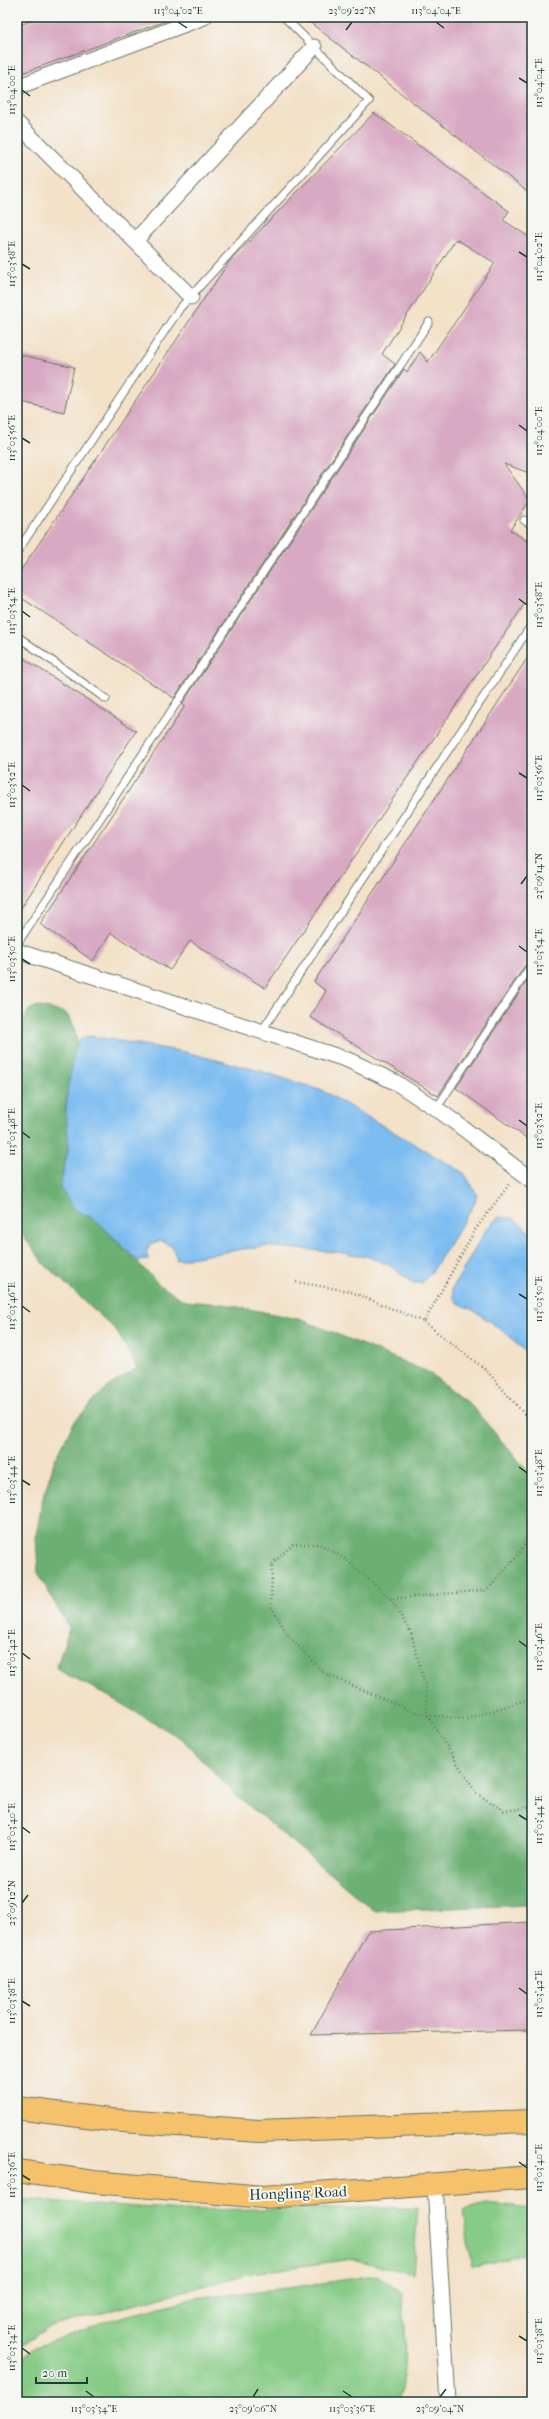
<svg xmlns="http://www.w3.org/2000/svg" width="549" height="2419" viewBox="0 0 549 2419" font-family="'IM FELL French Canon',serif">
<rect width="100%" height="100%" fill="#f6f6f2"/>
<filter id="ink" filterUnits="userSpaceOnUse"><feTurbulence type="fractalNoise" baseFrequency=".025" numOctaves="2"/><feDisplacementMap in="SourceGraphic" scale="8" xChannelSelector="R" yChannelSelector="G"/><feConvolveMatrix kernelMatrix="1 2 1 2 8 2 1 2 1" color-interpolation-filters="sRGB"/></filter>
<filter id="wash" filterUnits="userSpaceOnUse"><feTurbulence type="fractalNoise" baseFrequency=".012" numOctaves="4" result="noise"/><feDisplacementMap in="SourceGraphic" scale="16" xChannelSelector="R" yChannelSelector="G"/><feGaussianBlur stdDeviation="0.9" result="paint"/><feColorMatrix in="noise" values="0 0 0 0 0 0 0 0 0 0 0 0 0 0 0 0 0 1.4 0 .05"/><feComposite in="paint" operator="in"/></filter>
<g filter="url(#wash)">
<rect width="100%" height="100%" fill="#f3e1c8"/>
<path fill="#86cb86" stroke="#52845d" d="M 17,2199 L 186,2210 L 418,2207 L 413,2274 L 352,2259 L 251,2273 L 47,2328 L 17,2348 Z
M 486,2204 L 532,2209 L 532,2251 L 481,2265 L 471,2266 L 464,2210 Z
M 377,2275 L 402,2293 C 406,2331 409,2365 399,2402 L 17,2402 L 17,2363 L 33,2348 L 111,2320 L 199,2297 L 288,2288 Z"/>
<path fill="#6caf73" stroke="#467654" d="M 37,1006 L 66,1013 L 74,1026 L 77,1043 L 68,1085 L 66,1112 L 69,1146 L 62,1173 L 75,1210 L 96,1220 L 160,1285 L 185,1301 L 224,1304 L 303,1320 L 428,1372 L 469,1403 L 532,1476 L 532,1905 L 374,1911 L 235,1794 L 182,1739 L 99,1691 L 56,1669 L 69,1629 L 38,1573 L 36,1537 L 42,1501 L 55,1459 L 74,1422 L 105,1389 L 137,1368 L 116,1330 L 44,1264 L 17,1227 L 17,1065 L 24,1020 L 29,1010 Z"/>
<path fill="#7cbcf1" stroke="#4e7c92" d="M 90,1036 L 185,1052 L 264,1072 L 323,1091 L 464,1173 L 477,1194 L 475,1203 L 432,1272 L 422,1283 L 413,1283 L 389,1265 L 366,1256 L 334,1252 L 262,1246 L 177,1260 L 173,1248 L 161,1240 L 150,1244 L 146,1252 L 149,1260 L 138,1261 L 96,1220 L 75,1210 L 60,1188 L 69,1146 L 66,1112 L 68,1085 L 77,1043 L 82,1038 Z
M 499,1217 L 513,1218 L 532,1234 L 532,1359 L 505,1332 L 473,1310 L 458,1303 L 454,1298 L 452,1289 L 487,1228 Z"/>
<g id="blocks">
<path fill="#d8a9c2" d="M 42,17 L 170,17 L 171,19 L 17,75 L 17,26 Z
M 303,17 L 532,17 L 532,195 Z
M 374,113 L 509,211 L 503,220 L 532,239 L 532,474 L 504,464 L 530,500 L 510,530 L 532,544 L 532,593 L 265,988 L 190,941 L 170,970 L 111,933 L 93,961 L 40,924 L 185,706 L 182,704 L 404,369 L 407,372 L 420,352 L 428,362 L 495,263 L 456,239 L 382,354 L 395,364 L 174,698 L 17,595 L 17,576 L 229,262 Z
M 17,354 L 74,367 L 64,412 L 17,401 Z
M 532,651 L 532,959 L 528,961 L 438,1096 L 310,1017 L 326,991 L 314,982 Z
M 17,654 L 136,731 L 17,914 Z
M 532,973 L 532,1142 L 456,1088 Z
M 532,1922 L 532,2030 L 311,2035 L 368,1931 Z"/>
</g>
</g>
<g filter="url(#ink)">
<use href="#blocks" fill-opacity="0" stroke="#697668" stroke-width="1"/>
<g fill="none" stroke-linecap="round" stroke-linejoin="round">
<defs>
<path id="service" d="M 524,520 L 532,525
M 17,552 L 180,308 L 369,101 L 284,17
M 17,636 L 106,699
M 17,944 L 429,322
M 261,1032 L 532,624
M 436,1109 L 532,964"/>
<path id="minor" d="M 17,87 L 204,17
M 17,123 L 191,297
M 135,241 L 314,47
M 17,951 L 348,1060 L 395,1082 L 444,1114 L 532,1180
M 435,2185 L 448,2402"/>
<path id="primary" d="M 17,2108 L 110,2120 L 258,2131 L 532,2121
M 17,2171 L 94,2182 L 263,2197 L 532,2177"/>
</defs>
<use href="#service" stroke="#697668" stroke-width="9"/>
<use href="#minor" stroke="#697668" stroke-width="17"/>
<use href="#primary" stroke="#697668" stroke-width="24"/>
<path stroke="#697668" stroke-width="2.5" stroke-dasharray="1 3" stroke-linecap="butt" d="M 296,1282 L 349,1291 L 424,1322 L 475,1230 L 511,1182
M 424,1322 L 486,1370 L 532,1423
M 532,1531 L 516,1558 L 487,1590 L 391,1599 L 344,1558 L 319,1544 L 293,1544 L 272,1564 L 271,1606 L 287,1634 L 324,1673 L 409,1710 L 427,1715 L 466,1719 L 532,1698
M 391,1599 L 411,1633 L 426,1689 L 427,1715 L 476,1793 L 504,1811 L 532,1807"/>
<use href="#service" stroke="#fff" stroke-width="7"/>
<use href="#minor" stroke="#fff" stroke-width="15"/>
<use href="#primary" stroke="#f5c16b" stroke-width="22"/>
</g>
</g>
<path fill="none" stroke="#1f3d34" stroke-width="1.5" d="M 178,22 L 187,28M 436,22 L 444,28M 346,30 L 352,22M 519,78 L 527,83M 22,90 L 30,96M 519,252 L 527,257M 22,264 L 30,269M 519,425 L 527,431M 22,438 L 30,443M 519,599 L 527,605M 22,611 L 30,617M 519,773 L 527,778M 22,785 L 30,791M 521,884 L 527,876M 519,946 L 527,952M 22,959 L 30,964M 519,1120 L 527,1126M 22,1132 L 30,1138M 519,1294 L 527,1299M 22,1306 L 30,1312M 519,1467 L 527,1473M 22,1480 L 30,1485M 519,1641 L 527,1647M 22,1653 L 30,1659M 519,1815 L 527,1820M 22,1827 L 30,1833M 22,1903 L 28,1895M 519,1988 L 527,1994M 22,2001 L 30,2006M 519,2162 L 527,2168M 22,2175 L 30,2180M 519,2336 L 527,2341M 22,2348 L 30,2354M 86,2391 L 94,2397M 343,2391 L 352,2397M 253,2397 L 258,2389M 440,2397 L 446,2389"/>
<g text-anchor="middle" stroke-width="4" stroke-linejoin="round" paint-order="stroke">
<g font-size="15" fill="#1f3d34" stroke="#f6f6f2">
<text transform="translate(298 2193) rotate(-2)" y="5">Hongling Road</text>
</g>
</g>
<rect width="549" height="2419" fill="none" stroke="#f6f6f2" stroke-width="44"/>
<path d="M36 2377v6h51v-6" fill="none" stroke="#1f3d34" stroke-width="2"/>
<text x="42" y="2377" font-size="12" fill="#1f3d34" stroke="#f6f6f2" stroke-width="3" paint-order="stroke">20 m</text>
<rect x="22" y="22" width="505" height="2375" fill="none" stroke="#1f3d34" stroke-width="1.5"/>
<g font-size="10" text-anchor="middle" fill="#1f3d34">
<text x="178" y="14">113°04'02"E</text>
<text x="352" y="14">23°09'22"N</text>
<text x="436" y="14">113°04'04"E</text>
<text transform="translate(538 83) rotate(-90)" y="4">113°04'04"E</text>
<text transform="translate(11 90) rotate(-90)" y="4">113°04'00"E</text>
<text transform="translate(538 257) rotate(-90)" y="4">113°04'02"E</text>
<text transform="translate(11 264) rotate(-90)" y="4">113°03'58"E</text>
<text transform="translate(538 431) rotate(-90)" y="4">113°04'00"E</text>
<text transform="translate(11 438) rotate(-90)" y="4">113°03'56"E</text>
<text transform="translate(538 605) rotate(-90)" y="4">113°03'58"E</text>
<text transform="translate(11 611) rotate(-90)" y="4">113°03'54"E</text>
<text transform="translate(538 778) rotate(-90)" y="4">113°03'56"E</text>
<text transform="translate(11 785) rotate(-90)" y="4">113°03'52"E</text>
<text transform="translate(538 876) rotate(-90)" y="4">23°09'14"N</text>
<text transform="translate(538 952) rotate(-90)" y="4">113°03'54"E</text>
<text transform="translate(11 959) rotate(-90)" y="4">113°03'50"E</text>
<text transform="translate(538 1126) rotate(-90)" y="4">113°03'52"E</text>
<text transform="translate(11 1132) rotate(-90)" y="4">113°03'48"E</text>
<text transform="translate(538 1299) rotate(-90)" y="4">113°03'50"E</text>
<text transform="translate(11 1306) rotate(-90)" y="4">113°03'46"E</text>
<text transform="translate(538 1473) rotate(-90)" y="4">113°03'48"E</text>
<text transform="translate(11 1480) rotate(-90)" y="4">113°03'44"E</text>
<text transform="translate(538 1647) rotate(-90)" y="4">113°03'46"E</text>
<text transform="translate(11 1653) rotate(-90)" y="4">113°03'42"E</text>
<text transform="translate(538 1820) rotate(-90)" y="4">113°03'44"E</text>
<text transform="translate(11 1827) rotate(-90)" y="4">113°03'40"E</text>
<text transform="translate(11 1903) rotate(-90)" y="4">23°09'12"N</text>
<text transform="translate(538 1994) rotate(-90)" y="4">113°03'42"E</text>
<text transform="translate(11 2001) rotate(-90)" y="4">113°03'38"E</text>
<text transform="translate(538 2168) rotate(-90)" y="4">113°03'40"E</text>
<text transform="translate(11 2175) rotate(-90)" y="4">113°03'36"E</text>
<text transform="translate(538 2341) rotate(-90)" y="4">113°03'38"E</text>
<text transform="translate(11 2348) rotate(-90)" y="4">113°03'34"E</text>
<text x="94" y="2412">113°03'34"E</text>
<text x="253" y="2412">23°09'06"N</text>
<text x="352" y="2412">113°03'36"E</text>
<text x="440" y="2412">23°09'04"N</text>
</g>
</svg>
